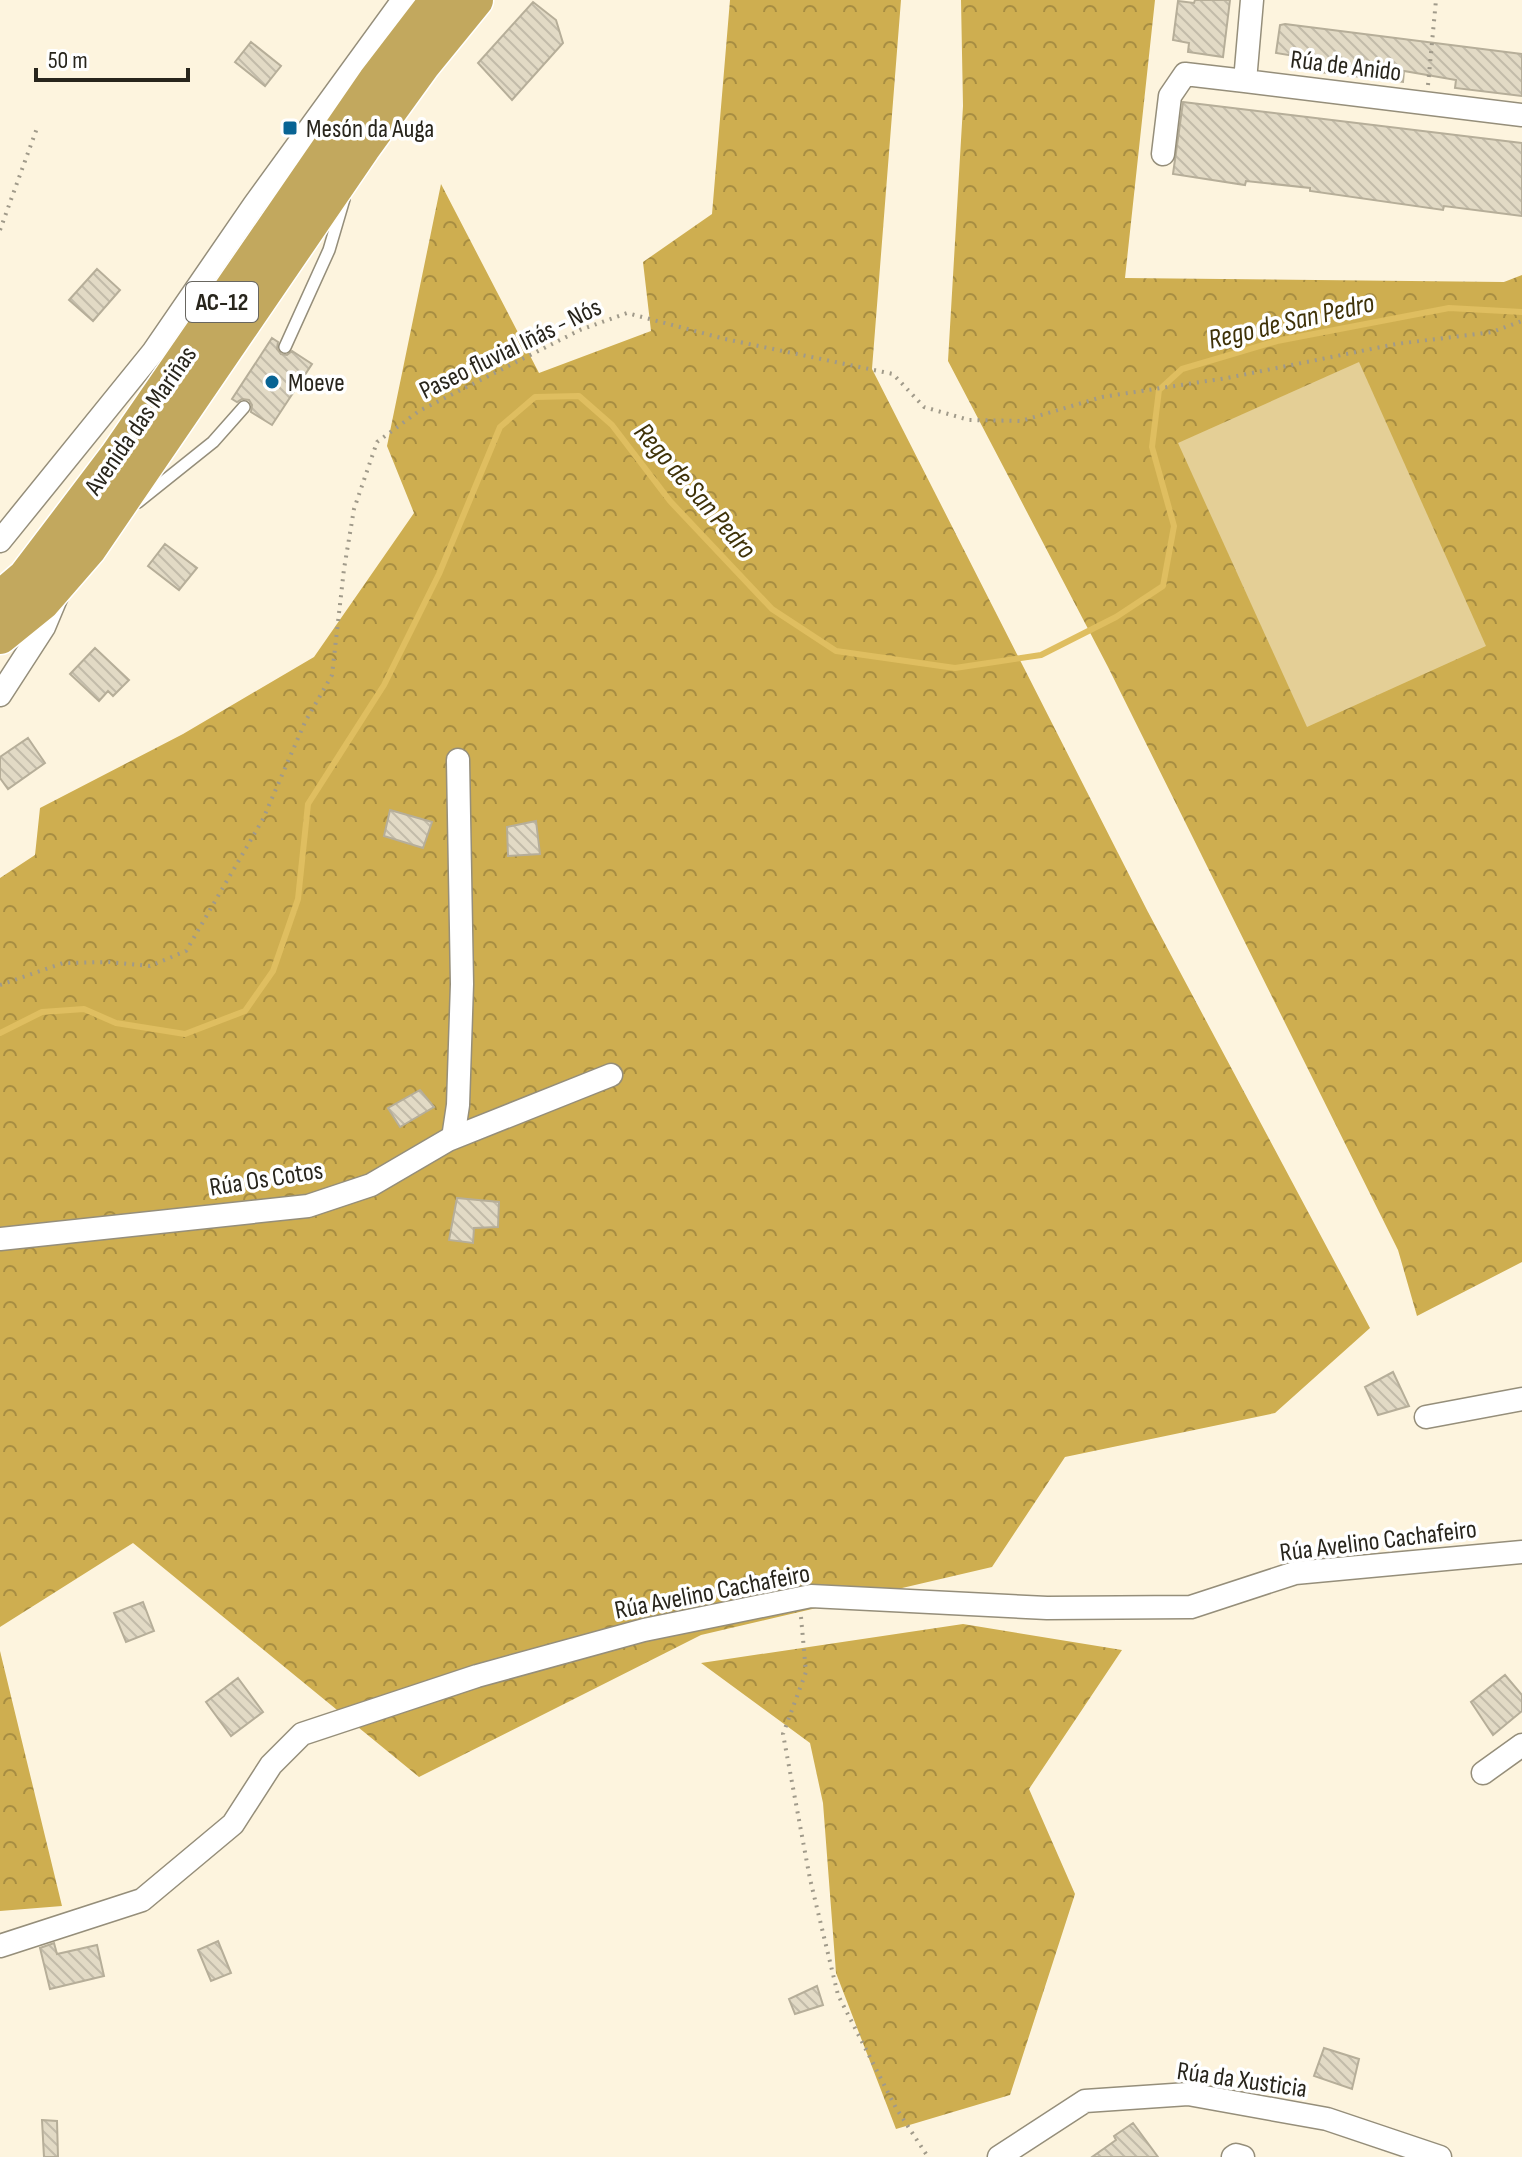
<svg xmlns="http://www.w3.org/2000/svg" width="1522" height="2157" viewBox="0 0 1522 2157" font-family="'Sofia Sans Condensed',sans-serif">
<defs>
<pattern id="forest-crowns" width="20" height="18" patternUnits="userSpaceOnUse" patternTransform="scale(2)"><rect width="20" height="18" fill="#ceae50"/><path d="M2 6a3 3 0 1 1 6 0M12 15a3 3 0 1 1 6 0" fill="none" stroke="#a78d42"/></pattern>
<pattern id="building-back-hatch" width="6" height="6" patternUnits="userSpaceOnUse" patternTransform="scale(2)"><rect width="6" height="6" fill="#e2dac5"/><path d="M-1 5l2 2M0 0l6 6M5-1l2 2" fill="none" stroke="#c2bba9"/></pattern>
</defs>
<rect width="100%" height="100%" fill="#fdf4de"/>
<path fill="url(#forest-crowns)" d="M 730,0 L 901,0 L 872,369 L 1148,912 L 1370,1328 L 1275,1413 L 1065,1457 L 992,1567 L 701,1635 L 419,1777 L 133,1543 L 0,1627 L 0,878 L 35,855 L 40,808 L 183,734 L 314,657 L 414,513 L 387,446 L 441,184 L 539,373 L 651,331 L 643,262 L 712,214 Z
M 961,0 L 1155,0 L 1125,278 L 1504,282 L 1522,275 L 1522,1262 L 1417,1316 L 1398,1250 L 1108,667 L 948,361 L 963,106 Z
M 963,1624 L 1122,1650 L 1029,1789 L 1075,1894 L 1010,2095 L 896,2129 L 836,1973 L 823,1803 L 810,1743 L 701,1663 Z
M 0,1651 L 62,1906 L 0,1911 Z"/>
<path fill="#e4cf96" d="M 1359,362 L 1486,646 L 1307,727 L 1178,443 Z"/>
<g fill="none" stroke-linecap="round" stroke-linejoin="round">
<path stroke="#dfbe60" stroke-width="6" d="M 0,1033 L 42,1012 L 84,1009 L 116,1023 L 185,1034 L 245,1011 L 273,971 L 298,899 L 308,804 L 384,685 L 439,574 L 500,427 L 535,397 L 579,396 L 612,425 L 670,501 L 772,609 L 836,651 L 955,668 L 1041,655 L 1116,617 L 1163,586 L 1174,526 L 1152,447 L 1159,390 L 1182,369 L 1277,341 L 1449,308 L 1522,312"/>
</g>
<path fill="url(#building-back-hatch)" stroke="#b6ae99" stroke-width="2" d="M 1195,0 L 1230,0 L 1223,57 L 1188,52 L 1189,43 L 1173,40 L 1178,1 L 1194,3 Z
M 533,2 L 556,20 L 563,43 L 512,100 L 478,63 Z
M 1285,24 L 1522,54 L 1522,96 L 1455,88 L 1456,80 L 1404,71 L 1403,82 L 1293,69 L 1295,56 L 1276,53 L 1280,25 Z
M 251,42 L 281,66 L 265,86 L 235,62 Z
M 1183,102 L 1522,143 L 1522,216 L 1444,206 L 1443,210 L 1310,191 L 1310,188 L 1246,181 L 1245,185 L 1173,174 Z
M 97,269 L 120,290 L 93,321 L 69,300 Z
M 272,338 L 278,342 L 277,349 L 281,354 L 287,355 L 292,351 L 312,364 L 272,425 L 251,412 L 252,405 L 249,400 L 242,399 L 237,402 L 232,399 Z
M 165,544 L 197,568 L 179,590 L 148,566 Z
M 95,648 L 129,680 L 113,696 L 108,691 L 99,701 L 70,674 Z
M 28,738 L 45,763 L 8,789 L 0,778 L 0,757 Z
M 390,810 L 432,822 L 423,848 L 384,836 Z
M 536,821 L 540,854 L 508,856 L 507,827 Z
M 420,1090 L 434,1107 L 400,1127 L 388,1108 Z
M 457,1198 L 499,1202 L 498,1227 L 474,1228 L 473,1243 L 449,1240 Z
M 1393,1372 L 1409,1406 L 1378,1415 L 1365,1387 Z
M 143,1602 L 154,1631 L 126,1642 L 114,1613 Z
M 1505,1675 L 1522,1695 L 1522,1711 L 1493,1735 L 1471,1702 Z
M 238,1678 L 263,1712 L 231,1736 L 206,1702 Z
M 218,1941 L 231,1973 L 211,1981 L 198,1950 Z
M 54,1943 L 57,1954 L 97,1945 L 104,1976 L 50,1989 L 40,1948 Z
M 817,1986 L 823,2005 L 795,2014 L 789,1999 Z
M 1324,2048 L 1359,2059 L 1352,2089 L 1314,2076 Z
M 42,2120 L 57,2121 L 58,2157 L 44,2157 Z
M 1133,2123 L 1158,2157 L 1092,2157 L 1116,2140 L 1114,2136 Z"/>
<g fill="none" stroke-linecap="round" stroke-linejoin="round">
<defs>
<path id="service" d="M 285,347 L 329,250 L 344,199
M 138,502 L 213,442 L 244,407"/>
<path id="minor" d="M 1252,0 L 1245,81 L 1522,115
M 1163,154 L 1170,96 L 1185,74 L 1245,81
M 0,541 L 153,352 L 254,205 L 403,0
M 0,695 L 44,627 L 57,596
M 453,1138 L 458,1105 L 462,984 L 458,760
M 0,1239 L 308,1206 L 371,1185 L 448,1140 L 611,1075
M 1426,1417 L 1522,1399
M 1483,1773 L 1522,1745
M 0,1946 L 142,1900 L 233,1824 L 271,1765 L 302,1734 L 477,1676 L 644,1630 L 811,1596 L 1047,1608 L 1191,1607 L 1295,1573 L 1522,1552
M 999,2157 L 1085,2101 L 1188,2094 L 1327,2119 L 1440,2157
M 1233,2157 L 1236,2155 L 1243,2157"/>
<path id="trunk" d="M 0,599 L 26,577 L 117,457 L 376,81 L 438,0
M 0,636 L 42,602 L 88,549 L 362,148 L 422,65 L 475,0"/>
</defs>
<use href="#service" stroke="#958e7a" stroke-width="14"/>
<use href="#minor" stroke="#958e7a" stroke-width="25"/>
<use href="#trunk" stroke="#fff" stroke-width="39"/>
<path stroke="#a09a8a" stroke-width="4" stroke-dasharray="2 6" stroke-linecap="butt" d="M 1428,85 L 1436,0
M 0,230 L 37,128
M 0,985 L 63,963 L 109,962 L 150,966 L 186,951 L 263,819 L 305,722 L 332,675 L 344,569 L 354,509 L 377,442 L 419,411 L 580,330 L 627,313 L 725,339 L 893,374 L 924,407 L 969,420 L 1021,421 L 1102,397 L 1227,378 L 1396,344 L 1492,332 L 1522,321
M 801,1617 L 806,1672 L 783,1734 L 810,1879 L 838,1995 L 896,2108 L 928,2157"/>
<use href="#service" stroke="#fff" stroke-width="11"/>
<use href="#minor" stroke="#fff" stroke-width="22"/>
<use href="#trunk" stroke="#c2a85e" stroke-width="36"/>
</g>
<g fill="#086494" stroke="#fff" stroke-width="3">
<rect x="282" y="120" width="16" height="16" rx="4"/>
<circle cx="272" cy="382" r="8"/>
</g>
<g text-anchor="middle" stroke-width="7" stroke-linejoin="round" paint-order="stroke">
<rect fill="#fff" stroke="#686660" stroke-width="2" x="186" y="282" width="72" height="40" rx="6"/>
<g font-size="24" font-weight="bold" fill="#28251c">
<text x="222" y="310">AC-12</text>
</g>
<g font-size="26" fill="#28251c" stroke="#fff">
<text transform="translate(1346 65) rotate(7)" y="9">Rúa de Anido</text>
<text transform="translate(510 348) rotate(-26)" y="9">Paseo fluvial Iñás - Nós</text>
<text transform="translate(140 420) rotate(-55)" y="9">Avenida das Mariñas</text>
<text transform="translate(266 1178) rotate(-9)" y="9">Rúa Os Cotos</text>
<text transform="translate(1378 1540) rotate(-7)" y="9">Rúa Avelino Cachafeiro</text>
<text transform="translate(712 1591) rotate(-11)" y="9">Rúa Avelino Cachafeiro</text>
<text transform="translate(1242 2079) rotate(8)" y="9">Rúa da Xusticia</text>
</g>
<g font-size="26" fill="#28251c" stroke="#fff" text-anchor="start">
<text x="306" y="137">Mesón da Auga</text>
<text x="288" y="391">Moeve</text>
</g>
<g font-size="28" font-style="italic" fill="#3f3208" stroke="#fff">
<text transform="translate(1291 320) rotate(-13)" y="10">Rego de San Pedro</text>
<text transform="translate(696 490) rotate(49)" y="10">Rego de San Pedro</text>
</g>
</g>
<path d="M36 68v12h152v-12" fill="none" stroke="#28251c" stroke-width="4"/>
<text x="48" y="68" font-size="24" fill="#28251c" stroke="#ffffff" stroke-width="6" paint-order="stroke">50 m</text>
</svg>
